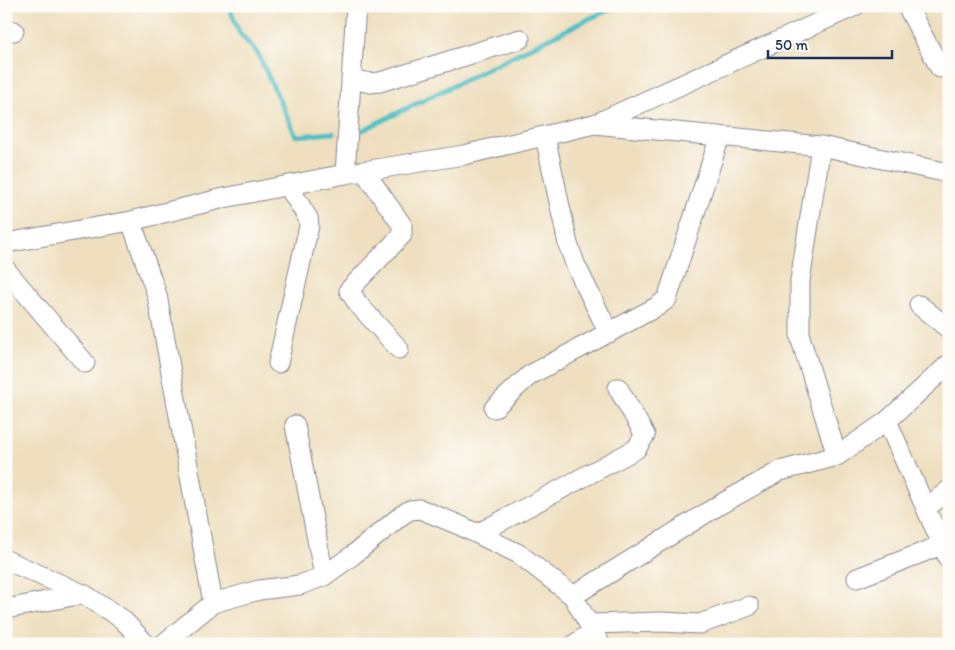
<svg xmlns="http://www.w3.org/2000/svg" width="955" height="650" viewBox="0 0 955 650" font-family="Itim,sans-serif">
<rect width="100%" height="100%" fill="#fdfcf7"/>
<filter id="ink" filterUnits="userSpaceOnUse"><feTurbulence type="fractalNoise" baseFrequency=".02" numOctaves="2"/><feDisplacementMap in="SourceGraphic" scale="10" xChannelSelector="R" yChannelSelector="G"/><feConvolveMatrix kernelMatrix="1 2 1 2 8 2 1 2 1" color-interpolation-filters="sRGB"/></filter>
<filter id="wash" filterUnits="userSpaceOnUse"><feTurbulence type="fractalNoise" baseFrequency=".0096" numOctaves="4" result="noise"/><feDisplacementMap in="SourceGraphic" scale="20" xChannelSelector="R" yChannelSelector="G"/><feGaussianBlur stdDeviation="1.12" result="paint"/><feColorMatrix in="noise" values="0 0 0 0 0 0 0 0 0 0 0 0 0 0 0 0 0 1.4 0 .05"/><feComposite in="paint" operator="in"/></filter>
<g filter="url(#wash)">
<rect width="100%" height="100%" fill="#efdfbf"/>
<g fill="none" stroke-linecap="round" stroke-linejoin="round">
<path stroke="#50bfc6" stroke-width="5" d="M 229,6 L 239,32 L 258,54 L 296,136 L 333,133
M 363,130 L 584,21 L 617,6"/>
</g>
</g>
<g filter="url(#ink)">
<g fill="none" stroke-linecap="round" stroke-linejoin="round">
<defs>
<path id="minor" d="M 907,6 L 940,68
M 6,30 L 14,31
M 351,79 L 370,83 L 380,82 L 520,39
M 595,124 L 855,6
M 545,136 L 568,244 L 576,266 L 609,333
M 821,146 L 800,281 L 800,337 L 837,456
M 364,171 L 402,225 L 402,235 L 349,290 L 358,304 L 399,349
M 345,174 L 356,6
M 131,221 L 157,295 L 213,603 L 163,644
M 6,243 L 131,221 L 224,198 L 345,174 L 464,155 L 594,124 L 821,146 L 949,173
M 6,270 L 85,363
M 919,305 L 949,329
M 278,363 L 309,226 L 308,218 L 288,186
M 494,408 L 530,375 L 658,306 L 667,299 L 720,136
M 887,421 L 949,560
M 295,425 L 324,576
M 926,508 L 949,490
M 477,534 L 636,449 L 645,435 L 618,388
M 6,560 L 85,595 L 122,619 L 146,644
M 857,578 L 942,545
M 573,596 L 600,644
M 213,603 L 259,590 L 300,585 L 324,576 L 353,555 L 402,515 L 410,510 L 420,509 L 459,525 L 519,554 L 573,596 L 719,505 L 780,471 L 837,456 L 887,421 L 949,364
M 6,609 L 83,594
M 589,624 L 662,622 L 700,624 L 749,606
M 575,644 L 593,632"/>
</defs>
<use href="#minor" stroke="#85878e" stroke-width="21"/>
<use href="#minor" stroke="#fff" stroke-width="19"/>
</g>
</g>
<rect width="955" height="650" fill="none" stroke="#fdfcf7" stroke-width="25"/>
<path d="M768 50v8h124v-8" fill="none" stroke="#1b2f5e" stroke-width="2.5"/>
<text x="775" y="50" font-size="15" fill="#1b2f5e" stroke="#fdfcf7" stroke-width="4" paint-order="stroke">50 m</text>
</svg>
